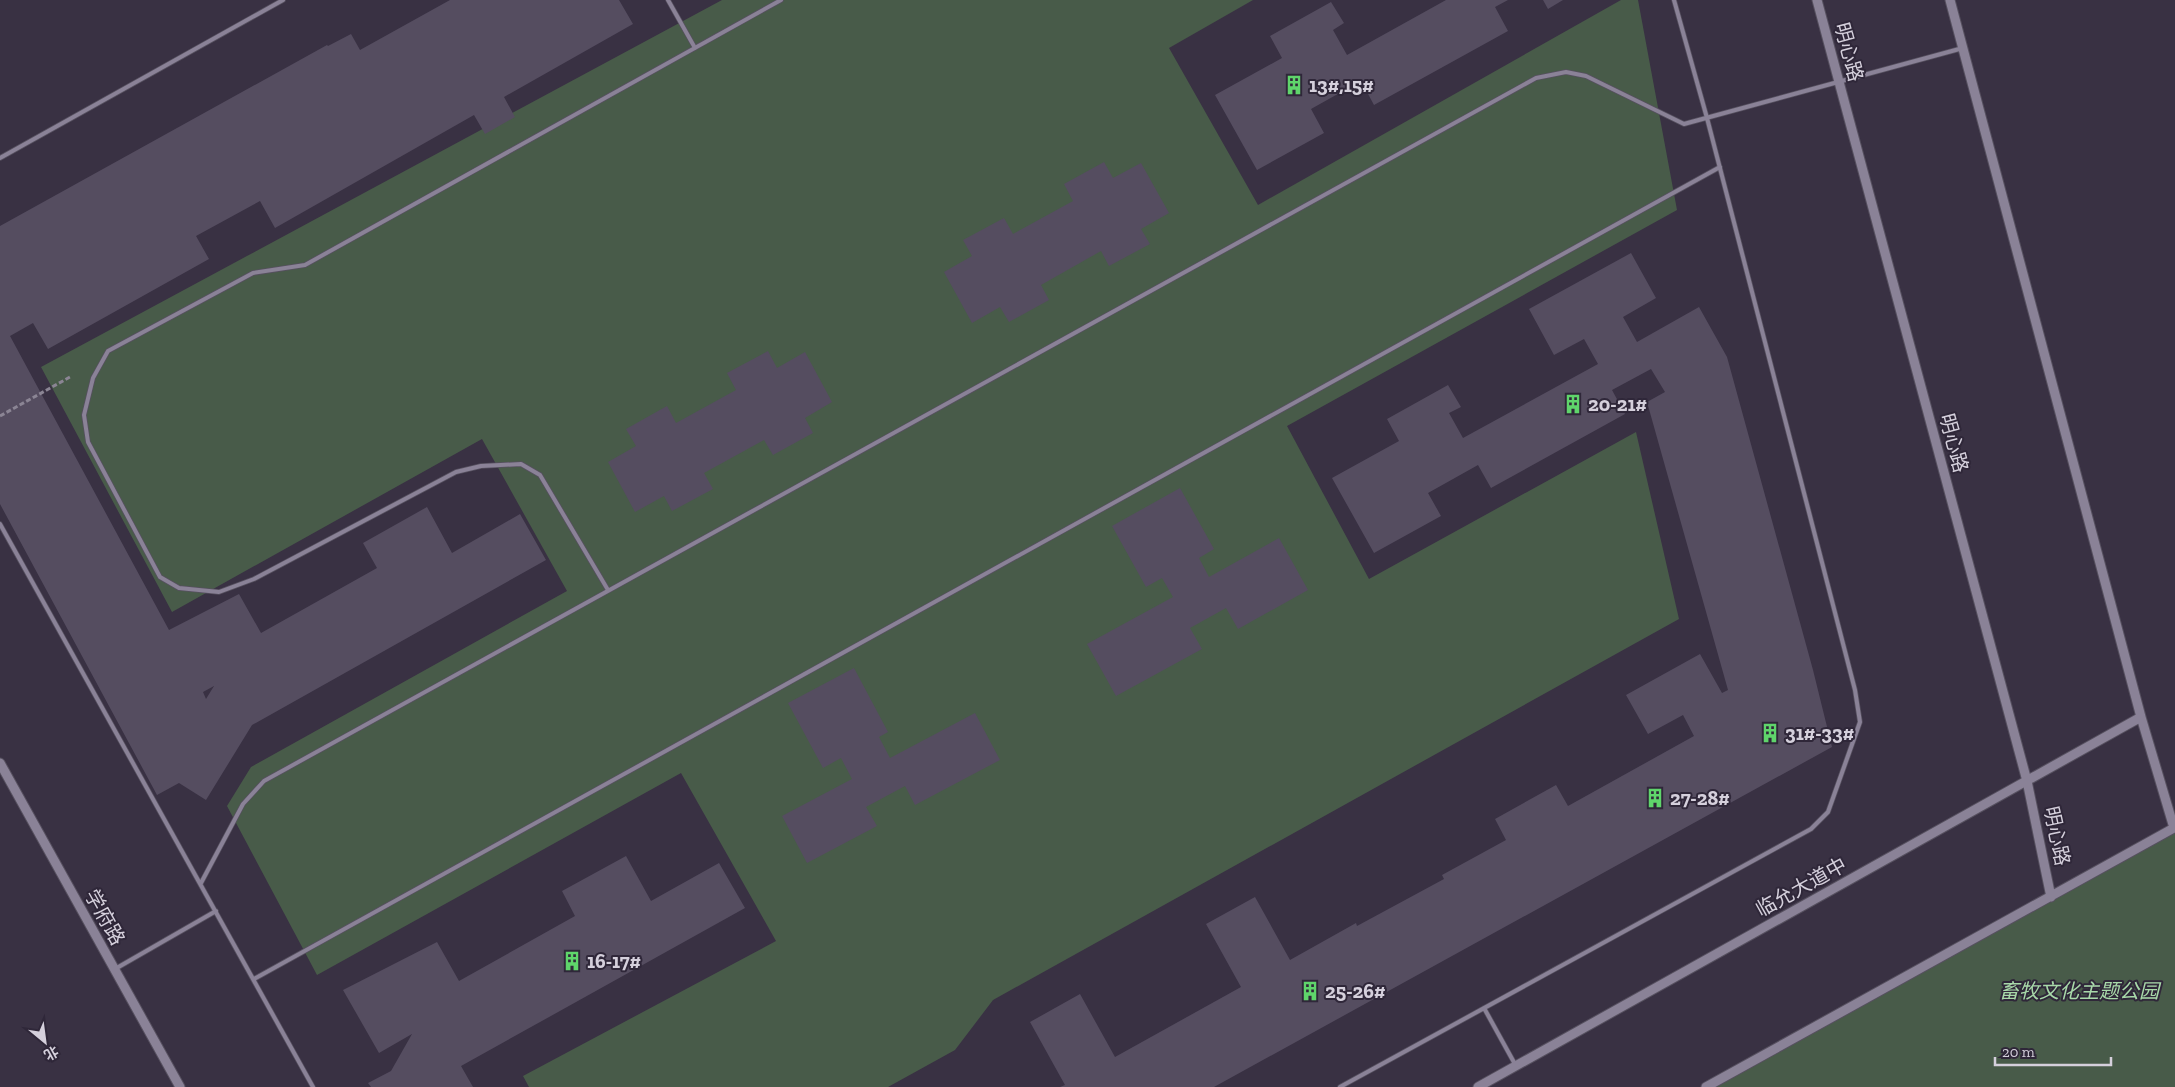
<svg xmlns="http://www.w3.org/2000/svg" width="2175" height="1087" viewBox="0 0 2175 1087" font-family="'Zilla Slab','Noto Sans SC',serif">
<rect width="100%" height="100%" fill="#393143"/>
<path fill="#485b49" d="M 722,0 L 1253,0 L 1169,48 L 1258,205 L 1621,0 L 1638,0 L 1677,210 L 1287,426 L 1369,579 L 1636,432 L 1679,619 L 993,1000 L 955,1050 L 888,1087 L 529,1087 L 523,1076 L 776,941 L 681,773 L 317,975 L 227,806 L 251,767 L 567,591 L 482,439 L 172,612 L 41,367 Z
M 2175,827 L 2175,1087 L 1707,1087 Z"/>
<path fill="#554d60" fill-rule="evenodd" d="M 450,0 L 619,0 L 633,24 L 504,97 L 515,117 L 485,134 L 474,115 L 275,228 L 260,201 L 196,236 L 209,259 L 48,349 L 33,323 L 10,336 L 169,630 L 239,594 L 261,633 L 377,568 L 363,543 L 427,507 L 452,553 L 520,514 L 546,560 L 252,725 L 206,800 L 179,783 L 157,795 L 0,504 L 0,226 L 327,45 L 328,46 L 351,34 L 360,50 ZM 214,686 L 206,699 L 203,692 Z
M 1446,0 L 1508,0 L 1495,7 L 1508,31 L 1374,105 L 1361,81 L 1311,109 L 1324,133 L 1257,170 L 1215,95 L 1282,58 L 1270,36 L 1331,2 L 1344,23 L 1333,30 L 1347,55 Z
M 1543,0 L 1563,0 L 1548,9 Z
M 1104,162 L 1113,178 L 1141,163 L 1169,213 L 1141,229 L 1150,244 L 1109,266 L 1101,251 L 1041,285 L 1049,300 L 1009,322 L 1000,307 L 972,323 L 944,272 L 972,256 L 963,240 L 1004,218 L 1013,234 L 1073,201 L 1064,184 Z
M 1631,253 L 1656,298 L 1623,317 L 1637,342 L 1699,307 L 1727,357 L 1813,670 L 1832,747 L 1214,1087 L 1060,1087 L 1065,1085 L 1030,1022 L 1080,994 L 1115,1057 L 1241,987 L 1206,924 L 1255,897 L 1290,960 L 1356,923 L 1357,926 L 1444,879 L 1442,875 L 1506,840 L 1495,819 L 1556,785 L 1568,806 L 1694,736 L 1683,715 L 1648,734 L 1626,695 L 1700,654 L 1722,693 L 1728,690 L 1647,402 L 1665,392 L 1651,369 L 1612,390 L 1625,414 L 1491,488 L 1478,465 L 1428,493 L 1441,516 L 1374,553 L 1332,478 L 1399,441 L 1387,419 L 1448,385 L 1461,407 L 1449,413 L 1463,438 L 1598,364 L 1584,339 L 1554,355 L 1529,309 Z
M 768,351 L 777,368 L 805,352 L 832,402 L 805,418 L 813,433 L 773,455 L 764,440 L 704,473 L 713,489 L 672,511 L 664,496 L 635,512 L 608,462 L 636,446 L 626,429 L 667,406 L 676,423 L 736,390 L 727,373 Z
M 1180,488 L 1214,549 L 1199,558 L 1209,577 L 1279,538 L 1308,590 L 1238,629 L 1226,608 L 1190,628 L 1202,649 L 1116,696 L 1087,644 L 1173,597 L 1162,578 L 1146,587 L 1112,526 Z
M 854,668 L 888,732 L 879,737 L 890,758 L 975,713 L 1000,760 L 915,805 L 905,786 L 866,807 L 877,826 L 807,863 L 782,816 L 852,779 L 841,758 L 823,768 L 788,703 Z
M 626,856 L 651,901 L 719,863 L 745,908 L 461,1066 L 473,1087 L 371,1087 L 368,1083 L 391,1071 L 412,1034 L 379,1053 L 343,990 L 437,942 L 459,981 L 575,916 L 562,891 Z"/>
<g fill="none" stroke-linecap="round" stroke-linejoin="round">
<defs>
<path id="service" d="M 668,0 L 695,48
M 0,158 L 283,0
M 0,524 L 313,1087
M 608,590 L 540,475 L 521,464 L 481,466 L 456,472 L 254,579 L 219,592 L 179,588 L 160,577 L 88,442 L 84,415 L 93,378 L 108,351 L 253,273 L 305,265 L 781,0
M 201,883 L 243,804 L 264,781 L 1536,78 L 1566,72 L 1586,76 L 1684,124 L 1963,48
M 115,969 L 216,911
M 254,979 L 1720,167
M 1484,1008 L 1516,1066
M 1340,1087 L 1811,829 L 1828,812 L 1860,722 L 1855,690 L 1707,118 L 1674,0"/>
<path id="tertiary" d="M 1817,0 L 2027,781 L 2051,897
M 0,763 L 180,1087
M 1478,1087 L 2141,717
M 1706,1087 L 2174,828 L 2141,717 L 1950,0"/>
</defs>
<use href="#service" stroke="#56505f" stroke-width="5.5"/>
<use href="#tertiary" stroke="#56505f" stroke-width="11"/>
<path stroke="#8b8594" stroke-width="3" stroke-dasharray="5 2.5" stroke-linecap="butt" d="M 0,416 L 70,377"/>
<use href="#service" stroke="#8a8297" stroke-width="4"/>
<use href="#tertiary" stroke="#8a8297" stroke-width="9"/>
</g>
<defs>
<symbol id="building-bare" viewBox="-9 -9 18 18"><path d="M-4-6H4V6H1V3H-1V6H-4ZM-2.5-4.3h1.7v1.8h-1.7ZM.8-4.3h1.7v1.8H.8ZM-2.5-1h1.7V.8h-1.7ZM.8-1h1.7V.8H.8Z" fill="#5fd56b" stroke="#2f2739" stroke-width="2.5" paint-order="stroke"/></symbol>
</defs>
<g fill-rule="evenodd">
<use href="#building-bare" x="1280" y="71" width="28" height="28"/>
<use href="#building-bare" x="1559" y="390" width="28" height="28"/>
<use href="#building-bare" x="1756" y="719" width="28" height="28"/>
<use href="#building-bare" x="1641" y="784" width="28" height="28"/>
<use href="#building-bare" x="558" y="947" width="28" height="28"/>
<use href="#building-bare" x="1296" y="977" width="28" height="28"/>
</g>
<g text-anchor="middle" stroke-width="4" stroke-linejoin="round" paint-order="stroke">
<g font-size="20" fill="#d5d0dc" stroke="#2f2739">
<text transform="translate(1849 52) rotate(75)" y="7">明心路</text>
<text transform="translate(1954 443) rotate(75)" y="7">明心路</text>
<text transform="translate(2057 836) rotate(78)" y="7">明心路</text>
<text transform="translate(1801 887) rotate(-29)" y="7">临允大道中</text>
<text transform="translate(105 917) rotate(61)" y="7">学府路</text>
</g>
<g font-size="20" font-weight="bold" fill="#d5d0dc" stroke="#2f2739" text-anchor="start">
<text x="1309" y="92">13#,15#</text>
<text x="1588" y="411">20-21#</text>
<text x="1785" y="740">31#-33#</text>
<text x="1670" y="805">27-28#</text>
<text x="587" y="968">16-17#</text>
<text x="1325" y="998">25-26#</text>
</g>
<g font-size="20" font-style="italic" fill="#a8d9a9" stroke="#2f2739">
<text x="2079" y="998">畜牧文化主题公园</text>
</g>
</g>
<g transform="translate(45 1042) rotate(151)" stroke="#2f2739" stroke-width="4" paint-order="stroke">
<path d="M0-4L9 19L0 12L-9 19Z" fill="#d5d0dc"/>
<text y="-8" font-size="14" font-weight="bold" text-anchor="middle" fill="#d5d0dc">北</text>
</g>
<path d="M1995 1057v8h116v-8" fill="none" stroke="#d5d0dc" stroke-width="2.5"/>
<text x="2002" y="1057" font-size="15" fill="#d5d0dc" stroke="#2f2739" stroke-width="4" paint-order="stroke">20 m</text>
</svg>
